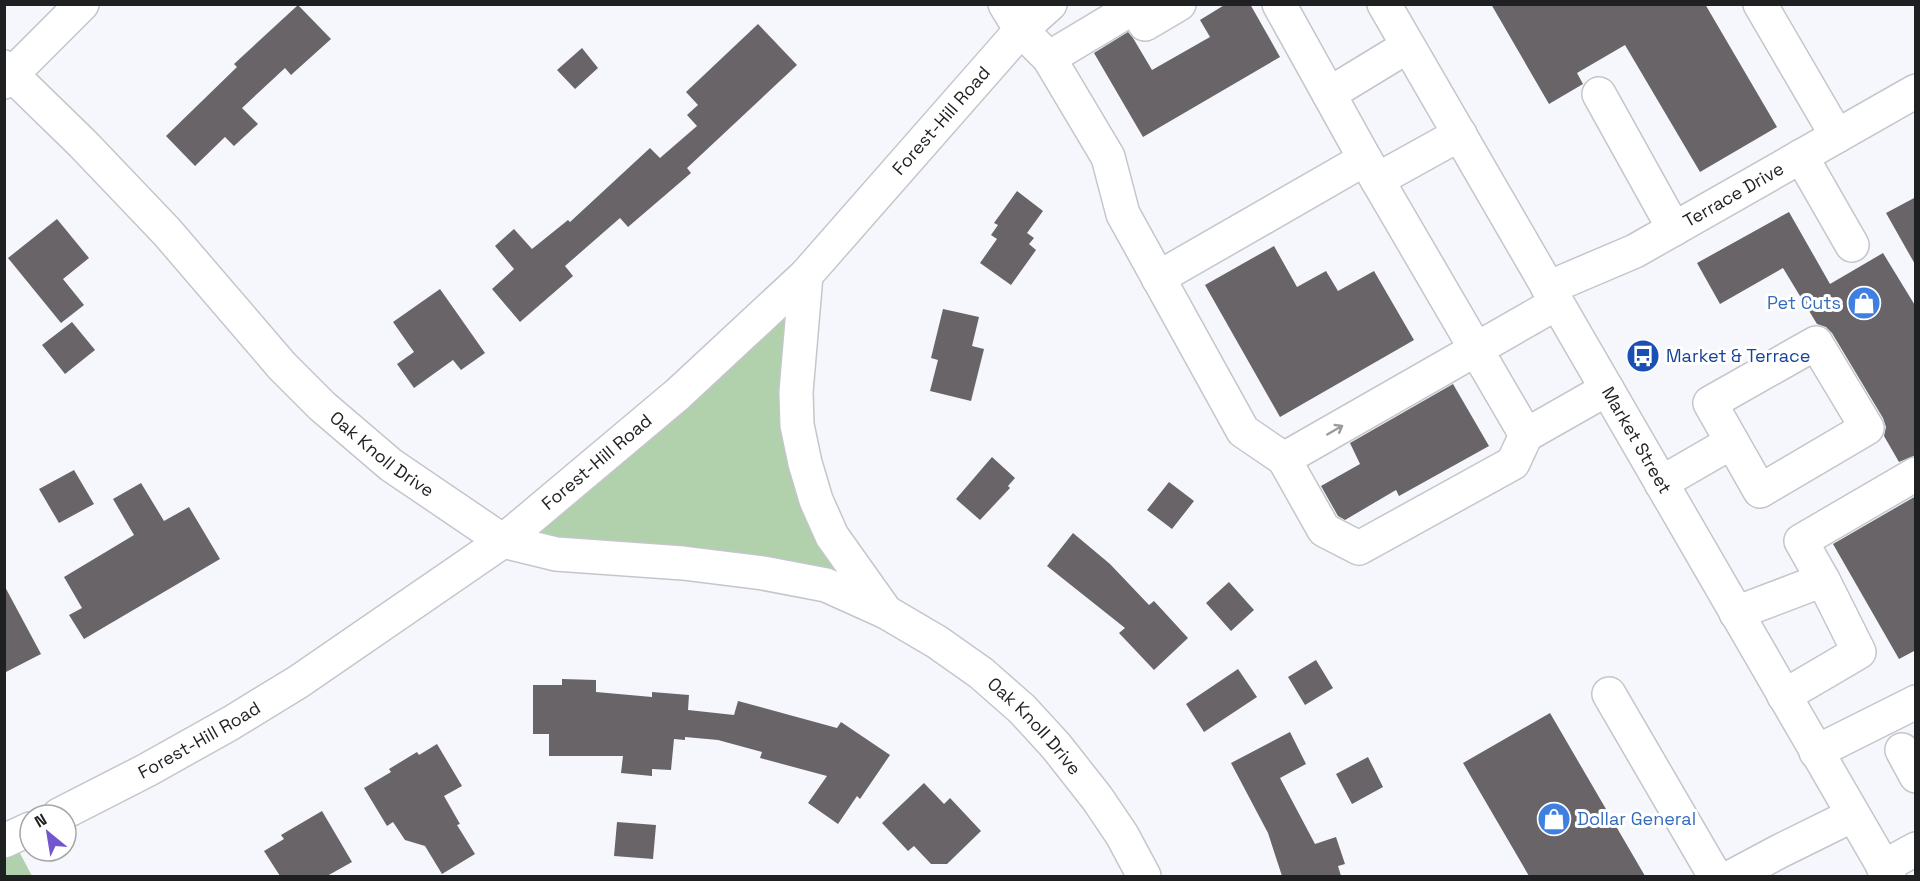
<svg xmlns="http://www.w3.org/2000/svg" width="1920" height="881" viewBox="0 0 1920 881" font-family="'Space Grotesk',sans-serif">
<rect width="100%" height="100%" fill="#f5f7fc"/>
<path fill="#b1d0ac" d="M 806,275 L 797,425 L 886,612 L 503,541 Z
M 12,838 L 32,876 L 5,876 L 4,841 Z"/>
<path fill="#686467" d="M 1226,4 L 1250,4 L 1280,57 L 1143,137 L 1094,53 L 1128,32 L 1133,38 L 1152,70 L 1210,37 L 1200,20 Z
M 1491,4 L 1705,4 L 1777,127 L 1700,172 L 1625,45 L 1577,73 L 1583,84 L 1549,104 Z
M 298,5 L 331,39 L 291,75 L 285,68 L 242,108 L 258,124 L 234,146 L 225,137 L 195,166 L 166,136 L 237,67 L 234,64 Z
M 758,24 L 797,65 L 687,168 L 691,173 L 628,227 L 620,218 L 565,266 L 573,276 L 520,322 L 492,289 L 514,269 L 495,246 L 514,229 L 532,249 L 568,220 L 570,222 L 650,148 L 660,158 L 697,126 L 687,115 L 698,105 L 686,92 Z
M 582,48 L 598,68 L 575,89 L 557,70 Z
M 1017,191 L 1043,211 L 1027,233 L 1034,238 L 1029,244 L 1036,250 L 1011,285 L 980,263 L 997,239 L 991,235 L 998,225 L 994,223 Z
M 1916,197 L 1916,266 L 1886,213 Z
M 1789,212 L 1830,284 L 1883,253 L 1916,307 L 1916,455 L 1899,462 L 1884,436 L 1886,427 L 1883,418 L 1832,333 L 1826,327 L 1817,324 L 1783,268 L 1720,304 L 1697,263 Z
M 57,219 L 89,258 L 63,279 L 84,305 L 61,323 L 8,258 Z
M 1274,246 L 1297,287 L 1326,271 L 1338,291 L 1374,271 L 1414,340 L 1280,417 L 1205,285 Z
M 440,289 L 485,353 L 461,370 L 453,360 L 414,388 L 397,364 L 414,352 L 393,322 Z
M 943,309 L 979,317 L 972,346 L 984,349 L 971,401 L 930,391 L 938,360 L 931,358 Z
M 72,322 L 95,350 L 65,374 L 42,345 Z
M 1453,384 L 1489,446 L 1399,496 L 1396,490 L 1345,520 L 1338,516 L 1321,486 L 1360,464 L 1350,443 Z
M 992,457 L 1015,478 L 1008,486 L 1010,488 L 980,520 L 956,499 Z
M 74,470 L 94,504 L 59,523 L 39,489 Z
M 1169,482 L 1194,501 L 1172,529 L 1147,510 Z
M 141,483 L 164,521 L 189,507 L 220,559 L 84,639 L 69,615 L 82,608 L 64,577 L 134,535 L 113,499 Z
M 1916,496 L 1916,650 L 1899,659 L 1833,544 Z
M 1073,533 L 1110,564 L 1149,605 L 1154,601 L 1188,638 L 1154,670 L 1119,633 L 1125,628 L 1047,566 Z
M 1229,582 L 1254,610 L 1231,631 L 1206,603 Z
M 4,585 L 41,654 L 4,673 Z
M 1316,660 L 1333,688 L 1305,705 L 1288,677 Z
M 1238,669 L 1257,697 L 1204,732 L 1186,704 Z
M 562,679 L 596,680 L 596,692 L 652,697 L 652,692 L 689,695 L 688,710 L 734,715 L 738,701 L 837,728 L 841,722 L 890,755 L 860,799 L 857,796 L 838,824 L 808,803 L 827,776 L 760,758 L 762,752 L 718,740 L 685,737 L 685,740 L 674,739 L 671,770 L 652,769 L 652,776 L 621,773 L 623,756 L 549,756 L 549,734 L 533,734 L 533,685 L 562,685 Z
M 1550,713 L 1645,876 L 1529,876 L 1463,763 Z
M 1290,732 L 1306,764 L 1280,778 L 1315,844 L 1336,837 L 1345,864 L 1338,866 L 1341,876 L 1282,876 L 1268,833 L 1231,763 Z
M 437,744 L 462,786 L 444,796 L 460,824 L 457,825 L 475,854 L 442,874 L 425,846 L 405,840 L 393,822 L 387,826 L 364,788 L 391,772 L 389,769 L 417,752 L 419,755 Z
M 1368,757 L 1383,787 L 1352,804 L 1336,774 Z
M 924,783 L 944,804 L 950,798 L 981,831 L 947,864 L 931,864 L 914,846 L 908,851 L 882,823 Z
M 322,811 L 352,862 L 327,876 L 280,876 L 264,851 L 284,839 L 281,835 Z
M 617,822 L 656,825 L 653,859 L 614,856 Z"/>
<g fill="none" stroke-linecap="round" stroke-linejoin="round">
<defs>
<g id="minor">
<path d="M 1005,4 L 1021,30 L 1049,58 L 1108,157 L 1123,214 L 1243,431 L 1284,459 L 1324,530 L 1359,548 L 1513,463 L 1526,435"/>
<path d="M 1279,4 L 1365,159 L 1526,435 L 1607,389"/>
<path d="M 1760,4 L 1837,136"/>
<path d="M 1049,58 L 1134,7 L 1145,24 L 1179,4"/>
<path id="s1" d="M 4,67 L 83,144 L 167,232 L 282,366 L 322,406 L 391,465 L 503,541 L 556,554 L 683,563 L 763,573 L 826,585 L 886,612"/>
<path d="M 4,82 L 82,4"/>
<path d="M 1329,94 L 1408,46"/>
<path d="M 1599,94 L 1674,229"/>
<path d="M 1801,156 L 1852,245"/>
<path d="M 1377,180 L 1460,134"/>
<path id="s2" d="M 806,275 L 796,392 L 797,425 L 805,463 L 816,500 L 832,536 L 886,612 L 937,642 L 981,673 L 1022,709 L 1056,746 L 1097,798 L 1122,835 L 1144,876"/>
<path d="M 1158,278 L 1365,159"/>
<path id="s3" d="M 1548,288 L 1635,251 L 1916,91"/>
<path d="M 1816,343 L 1867,428 L 1760,491 L 1710,403 Z"/>
<path d="M 1284,459 L 1557,303"/>
<path d="M 1661,483 L 1732,442"/>
<path d="M 1823,580 L 1801,541 L 1916,474"/>
<path d="M 1736,613 L 1823,580 L 1859,652 L 1784,696"/>
<path d="M 1609,694 L 1715,876"/>
<path d="M 1902,750 L 1916,776"/>
<path d="M 1816,752 L 1916,702"/>
<path id="s4" d="M 59,815 L 147,770 L 231,723 L 298,682 L 503,541 L 678,394 L 806,275 L 1021,30 L 1050,4"/>
<path d="M 4,841 L 30,829"/>
<path d="M 1883,867 L 1916,849"/>
<path d="M 1733,876 L 1780,851 L 1853,815"/>
</g>
<g id="major">
<path id="s5" d="M 1384,4 L 1889,876"/>
</g>
</defs>
<use href="#minor" stroke="#c3c6ca" stroke-width="36"/>
<use href="#major" stroke="#c3c6ca" stroke-width="36"/>
<use href="#minor" stroke="#fff" stroke-width="33"/>
<use href="#major" stroke="#fff" stroke-width="33"/>
</g>
<defs><path id="oneway-shaft" d="M-6 0H5M1.5-3L5.5 0L1.5 3" fill="none" stroke-width="1.6" stroke-linecap="round" stroke-linejoin="round" transform="scale(1.5)"/></defs>
<use stroke="#9a9b9b" href="#oneway-shaft" transform="translate(1335 430) rotate(-30)"/>
<defs>
<symbol id="shop-disc" viewBox="-11 -11 22 22"><circle r="9.5" fill="#3f7fe0" stroke="#fff"/><path d="M-5-2.5h2.3a2.7 3.5 0 0 1 5.4 0H5L5.5 6h-11ZM-1.5-2.5h3a1.5 2.3 0 0 0-3 0Z" fill="#fff"/></symbol>
<symbol id="bus-disc" viewBox="-11 -11 22 22"><circle r="9.5" fill="#1a4fb4" stroke="#fff"/><path d="M-5-6H5V4H4V6H2V4H-2V6H-4V4H-5ZM-3.5-4V0h7V-4ZM-3.5 1.2v1.5H-2V1.2ZM2 1.2v1.5H3.5V1.2Z" fill="#fff"/></symbol>
</defs>
<g fill-rule="evenodd">
<use href="#shop-disc" x="1845" y="284" width="38" height="38"/>
<use href="#bus-disc" x="1624" y="337" width="38" height="38"/>
<use href="#shop-disc" x="1535" y="800" width="38" height="38"/>
</g>
<g text-anchor="middle" stroke-width="6" stroke-linejoin="round" paint-order="stroke">
<g font-size="18" fill="#1f2021" stroke="#fff">
<text dy="6" stroke="none"><textPath href="#s4" startOffset="1131">Forest-Hill Road</textPath></text>
<text dy="6" stroke="none"><textPath href="#s3" startOffset="208">Terrace Drive</textPath></text>
<text dy="6" stroke="none"><textPath href="#s5" startOffset="504">Market Street</textPath></text>
<text dy="6" stroke="none"><textPath href="#s1" startOffset="542">Oak Knoll Drive</textPath></text>
<text dy="6" stroke="none"><textPath href="#s4" startOffset="645">Forest-Hill Road</textPath></text>
<text dy="6" stroke="none"><textPath href="#s2" startOffset="549">Oak Knoll Drive</textPath></text>
<text dy="6" stroke="none"><textPath href="#s4" startOffset="159">Forest-Hill Road</textPath></text>
</g>
<g font-size="18" fill="#366cbe" stroke="#fff" text-anchor="end">
<text x="1841" y="309">Pet Cuts</text>
<text x="1577" y="825" text-anchor="start">Dollar General</text>
</g>
<g font-size="18" fill="#164399" stroke="#fff" text-anchor="start">
<text x="1666" y="362">Market &amp; Terrace</text>
</g>
</g>
<rect width="1920" height="881" fill="none" stroke="#1f2021" stroke-width="12"/>
<g transform="translate(48 833) rotate(330)"><circle r="28" fill="#ffffff" stroke="#a5a6a6" stroke-width="1.5"/>
<path d="M0-4.5L10 22L0 15L-10 22Z" fill="#7255cf"/>
<text y="-9" font-size="16" font-weight="bold" text-anchor="middle" fill="#1f2021">N</text>
</g>
</svg>
